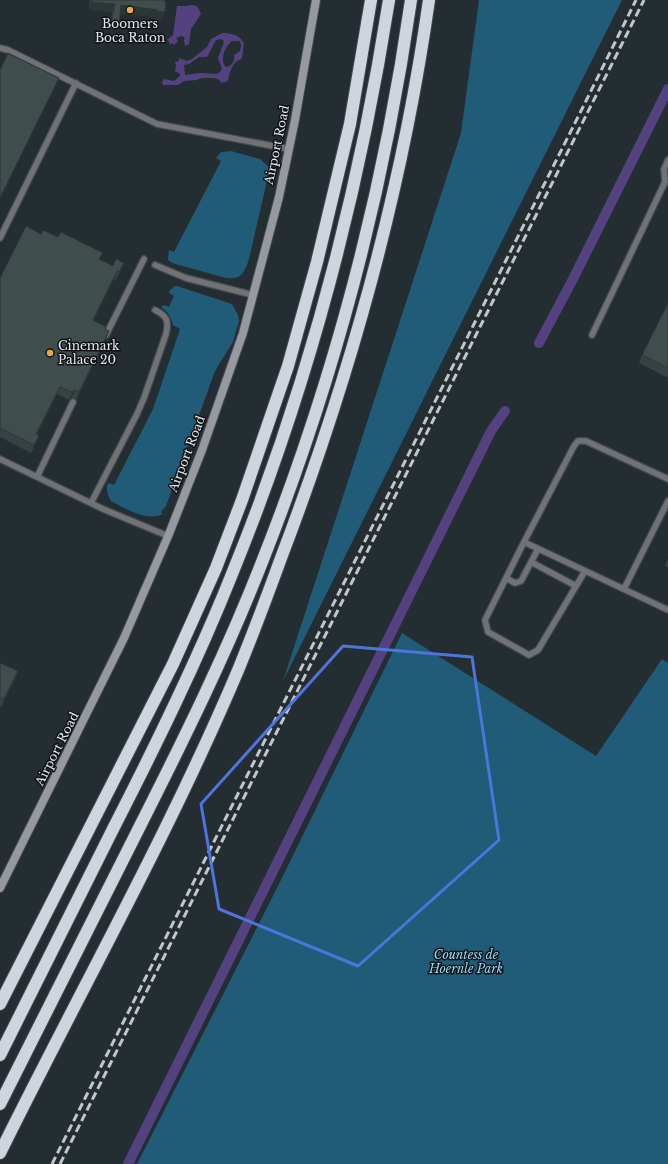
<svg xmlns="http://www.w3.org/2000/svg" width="668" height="1164" viewBox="0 0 668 1164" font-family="'Libre Baskerville',serif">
<rect width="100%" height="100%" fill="#242d32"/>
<path fill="#205c77" d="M 479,0 L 622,0 L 283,681 L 461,133 Z
M 231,151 L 260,159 L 270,168 L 249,259 C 244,273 242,280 226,278 L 172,263 L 168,260 L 169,250 L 174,252 L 221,161 L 216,158 L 221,152 Z
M 175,286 L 177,286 L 232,304 L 238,315 L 239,321 L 233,342 L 215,371 L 166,506 L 161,512 L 163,514 C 146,522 127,509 111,501 C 107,494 106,490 108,483 L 114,485 L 153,409 L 180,329 L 173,325 C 171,317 168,312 161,307 L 164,305 L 169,307 L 174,296 L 169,293 L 169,291 Z
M 402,633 L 596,756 L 662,659 L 668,663 L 668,1164 L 137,1164 L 277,888 Z"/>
<path fill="#544280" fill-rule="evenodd" d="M 192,5 C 198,5 199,9 201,14 L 191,29 L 189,44 L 185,46 L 184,40 L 185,38 L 182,36 L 176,38 L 178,41 L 174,45 L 172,43 L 170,45 L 168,40 L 167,40 L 173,35 L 177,6 L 187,6 Z
M 222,33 C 232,33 239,35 244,43 L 242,58 C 241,60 238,60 236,62 C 231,66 229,75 228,81 L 222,83 L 219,80 L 215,78 L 202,78 L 197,80 L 184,81 L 178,85 L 163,85 L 162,82 L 164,79 L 174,81 L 180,76 L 180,74 L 175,71 L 176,65 L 175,62 L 179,61 L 179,58 L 187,61 L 192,59 L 207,47 L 211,39 ZM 221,39 L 223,40 L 224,42 L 218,58 L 222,69 L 221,71 L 217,74 L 200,73 L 185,75 L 184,65 L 189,64 L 199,57 L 207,57 L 216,40 ZM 232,41 L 239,41 C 242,44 241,47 240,51 L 234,55 C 235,61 232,66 226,67 C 219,61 225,46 232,41 Z"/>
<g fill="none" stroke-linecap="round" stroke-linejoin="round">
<path stroke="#544280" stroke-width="10" d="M 539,343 L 572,281 L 668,89
M 128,1164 L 491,431 L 505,411"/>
<defs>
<path id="lane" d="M 0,48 L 8,50 L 157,124 L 289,149
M 0,238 L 76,83
M 155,265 L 186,278 L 253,295
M 106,335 L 144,259
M 592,335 L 665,182 L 664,169 L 668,160
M 0,459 L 103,509 L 168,536
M 37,477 L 73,402
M 668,479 L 586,441 L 578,441 L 574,446 L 524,542 L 668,610
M 91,503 L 137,414 L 144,398 L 166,334 C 169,321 167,316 155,310
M 524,542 L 485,620 L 488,632 L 529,655 L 538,650 L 585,571
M 531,562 L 576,586
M 506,578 L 515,583 L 521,581 L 538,549
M 624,589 L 668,501"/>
<path id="secondary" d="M 0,888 L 124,638 L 169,534 L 202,450 L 243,333 L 279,197 L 295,120 L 316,0"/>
<path id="highway" d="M 0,1004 L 173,664 L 216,568 L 242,500 L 288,366 L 317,262 L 350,124 L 371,0
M 0,1055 C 37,980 75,906 112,831 C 155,747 197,662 232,574 C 307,390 358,197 389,0
M 0,1104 C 47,1012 93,920 139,828 C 184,739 228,650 264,557 C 334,379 384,189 411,0
M 0,1153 C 80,991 169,834 239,668 C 254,631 268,594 281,558 C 350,377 402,191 429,0"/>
</defs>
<use href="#lane" stroke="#434b50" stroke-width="8"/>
<use href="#secondary" stroke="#434b50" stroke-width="10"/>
<use href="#highway" stroke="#434b50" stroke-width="14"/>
<use href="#lane" stroke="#707276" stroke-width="5.5"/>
<use href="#secondary" stroke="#9699a0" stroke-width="8"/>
<use href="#highway" stroke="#cfd4df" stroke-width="12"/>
<path stroke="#c0c6ca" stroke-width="3" stroke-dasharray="8 4" stroke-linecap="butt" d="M 52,1164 L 582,109 L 636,0
M 60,1164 L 644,0"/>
</g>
<path fill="#374242" d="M 90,0 L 165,0 L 162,20 L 154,19 L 155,17 L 120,13 L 119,23 L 116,30 L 109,29 L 112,12 L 89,10 Z
M 41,234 L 100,260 L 121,271 L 116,280 L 114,279 L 94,320 L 106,339 L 76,400 L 72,398 L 69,400 L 57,394 L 37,435 L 36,444 L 31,453 L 0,437 L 0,278 Z
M 668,303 L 668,378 L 639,363 L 642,355 Z
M 668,558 L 668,567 L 665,566 Z
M 0,663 L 18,671 L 15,679 L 1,707 L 0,706 Z"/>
<path fill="#2d3636" d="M 91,2 L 115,4 L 112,12 L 89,10 Z
M 121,5 L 158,10 L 155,17 L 118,13 Z
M 157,11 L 165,12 L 162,20 L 154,19 Z
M 111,22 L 119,23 L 116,30 L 109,29 Z
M 59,78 L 56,86 L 0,200 L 0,198 Z
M 124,263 L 121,271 L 116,280 L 119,272 Z
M 117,271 L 114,279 L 90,328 L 93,320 Z
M 109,331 L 106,339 L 76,400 L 79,392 Z
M 60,387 L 57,394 L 33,442 L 36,434 Z
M 75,390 L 72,398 L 69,400 L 72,392 Z
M 39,436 L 36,444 L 31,453 L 34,445 Z
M 18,671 L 15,679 L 1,707 L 4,699 Z"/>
<path fill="#404d4d" stroke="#2d3636" d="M 92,0 L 165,0 L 165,3 L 166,3 L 165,12 L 157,11 L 158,10 L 121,5 L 119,23 L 111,22 L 115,4 L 91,2 Z
M 8,53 L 59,78 L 0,198 L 0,70 Z
M 26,226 L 41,234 L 43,230 L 58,237 L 61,232 L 103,253 L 99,259 L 113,266 L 116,259 L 124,263 L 119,272 L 117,271 L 93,320 L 105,326 L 106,330 L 109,331 L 79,392 L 75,390 L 72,392 L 60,387 L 36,434 L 39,436 L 34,445 L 0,428 L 0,278 Z
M 668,303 L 668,368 L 642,355 Z
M 0,663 L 18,671 L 4,699 L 0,697 Z"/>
<path fill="none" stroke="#4e74dd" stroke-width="3" stroke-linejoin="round" d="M 343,646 L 472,657 L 499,840 L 358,966 L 219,909 L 201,804 Z"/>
<g fill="#eda83b" stroke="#101417" stroke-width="1.5">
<circle cx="130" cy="10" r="4"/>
<circle cx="50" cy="353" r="4"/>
</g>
<g text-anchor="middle" stroke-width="3" stroke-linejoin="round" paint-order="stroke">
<g font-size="12" fill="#e3e8ec" stroke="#101417">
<text x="130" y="28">Boomers<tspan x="130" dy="14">Boca Raton</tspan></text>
<text x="58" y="350" text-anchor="start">Cinemark<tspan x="58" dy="14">Palace 20</tspan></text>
</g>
<g font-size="12" fill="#e3e8ec" stroke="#101417">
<text transform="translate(277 145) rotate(-78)" y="4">Airport Road</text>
<text transform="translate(187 454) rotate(-69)" y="4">Airport Road</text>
<text transform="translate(57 749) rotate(-63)" y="4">Airport Road</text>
</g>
<g font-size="12" font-style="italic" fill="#96d5f6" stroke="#101417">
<text x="466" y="959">Countess de<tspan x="466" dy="14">Hoernle Park</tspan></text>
</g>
</g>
</svg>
